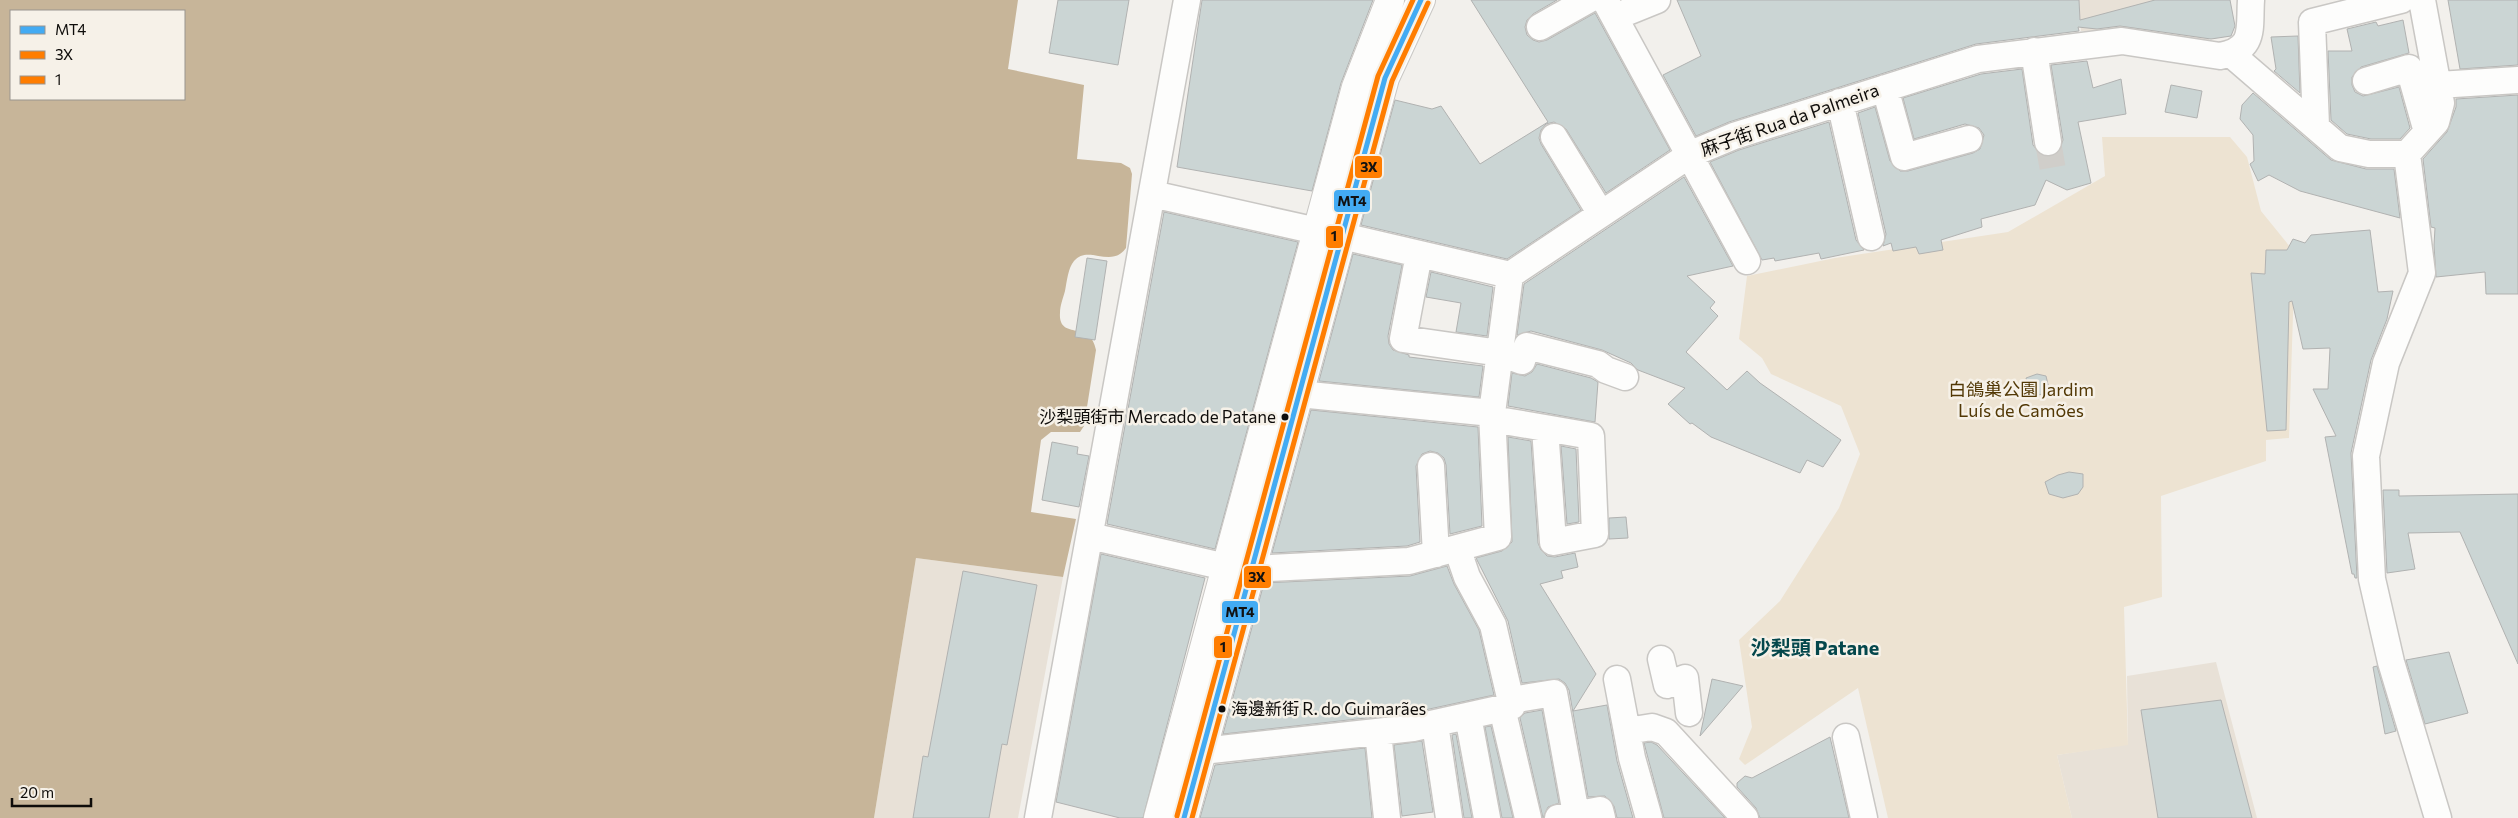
<svg xmlns="http://www.w3.org/2000/svg" width="2518" height="818" viewBox="0 0 2518 818" font-family="Commissioner,'Noto Sans SC',sans-serif">
<rect width="100%" height="100%" fill="#f2f0ec"/>
<path fill="#e8e1d7" d="M 2079,0 L 2202,0 L 2209,40 L 2112,30 L 2081,31 Z
M 916,558 L 1063,577 L 1018,818 L 874,818 Z
M 2216,662 L 2257,818 L 2072,818 L 2057,755 L 2128,744 L 2127,676 Z"/>
<path fill="#ede3d2" d="M 2102,137 L 2230,137 L 2247,157 L 2261,211 L 2295,253 L 2289,438 L 2266,440 L 2266,461 L 2161,496 L 2162,597 L 2124,607 L 2128,745 L 2057,755 L 2072,818 L 1888,818 L 1858,688 L 1745,765 L 1739,759 L 1752,727 L 1739,640 L 1780,601 L 1839,508 L 1860,454 L 1841,406 L 1771,374 L 1762,358 L 1739,339 L 1747,276 L 1835,258 L 2008,232 L 2105,176 Z"/>
<path fill="#c7b599" fill-rule="evenodd" d="M 0,0 L 1018,0 L 1008,69 L 1084,85 L 1077,159 L 1121,163 L 1130,168 L 1132,174 L 1126,248 C 1111,269 1088,244 1074,261 C 1068,268 1067,281 1065,291 C 1063,298 1060,306 1060,313 C 1058,341 1091,320 1096,350 L 1084,426 L 1080,432 L 1051,432 L 1041,440 L 1031,512 L 1076,519 L 1063,577 L 916,558 L 874,818 L 0,818 ZM 11,11 L 184,11 L 184,99 L 11,99 Z"/>
<path fill="#cbd5d4" stroke="#b1b2b1" d="M 1058,0 L 1129,0 L 1118,65 L 1049,53 Z
M 1202,0 L 1373,0 L 1341,83 L 1312,191 L 1177,167 Z
M 1471,0 L 1557,0 L 1533,14 L 1527,20 L 1525,27 L 1527,35 L 1533,40 L 1539,42 L 1547,40 L 1595,13 L 1670,150 L 1606,193 L 1566,129 L 1554,122 L 1546,124 L 1541,130 L 1539,138 L 1541,144 L 1581,210 L 1507,259 L 1361,225 L 1395,100 L 1432,109 L 1441,106 L 1480,164 L 1548,122 Z
M 1677,0 L 2079,0 L 2080,20 L 2155,0 L 2230,0 L 2235,26 L 2231,36 L 2211,39 L 2120,26 L 2097,29 L 2078,27 L 2079,31 L 1976,44 L 1729,122 L 1696,136 L 1663,75 L 1701,56 Z
M 2448,0 L 2518,0 L 2518,65 L 2460,69 Z
M 2403,20 L 2409,53 L 2361,67 L 2352,77 L 2352,85 L 2355,92 L 2363,96 L 2399,87 L 2410,128 L 2400,139 L 2371,139 L 2347,134 L 2331,120 L 2328,51 L 2352,51 L 2347,29 L 2376,22 L 2378,26 Z
M 2298,36 L 2300,93 L 2274,71 L 2276,69 L 2271,37 Z
M 2087,61 L 2093,88 L 2121,79 L 2126,114 L 2078,122 L 2091,183 L 2067,190 L 2046,180 L 2035,205 L 1981,219 L 1982,227 L 1941,240 L 1943,250 L 1919,254 L 1916,247 L 1893,251 L 1891,243 L 1883,246 L 1886,234 L 1858,113 L 1875,107 L 1890,161 L 1900,171 L 1908,171 L 1973,153 L 1980,149 L 1984,135 L 1979,128 L 1965,124 L 1914,139 L 1903,98 L 1981,74 L 2022,69 L 2033,145 L 2042,156 L 2051,157 L 2058,153 L 2063,140 L 2051,65 Z
M 2171,85 L 2202,91 L 2197,118 L 2165,112 Z
M 2253,93 L 2331,160 L 2366,169 L 2394,169 L 2400,218 L 2300,191 L 2269,175 L 2258,181 L 2250,164 L 2254,161 L 2253,135 L 2240,119 L 2242,105 Z
M 2518,95 L 2518,294 L 2486,294 L 2485,272 L 2436,277 L 2434,245 L 2435,228 L 2431,227 L 2423,159 L 2447,132 L 2456,107 L 2456,99 Z
M 1829,122 L 1856,240 L 1864,250 L 1821,259 L 1819,253 L 1775,261 L 1774,258 L 1762,260 L 1710,162 L 1739,150 Z
M 1684,177 L 1733,266 L 1687,276 L 1715,302 L 1710,308 L 1718,316 L 1686,352 L 1727,390 L 1747,371 L 1760,383 L 1841,440 L 1823,467 L 1807,460 L 1800,473 L 1711,437 L 1692,423 L 1690,424 L 1668,404 L 1685,388 L 1638,370 L 1631,363 L 1602,350 L 1531,331 L 1517,335 L 1524,284 Z
M 1164,212 L 1298,242 L 1215,549 L 1107,524 Z
M 2370,230 L 2378,292 L 2393,291 L 2387,319 L 2371,360 L 2351,453 L 2357,578 L 2355,578 L 2354,574 L 2352,574 L 2325,437 L 2336,436 L 2313,389 L 2328,389 L 2330,348 L 2303,349 L 2292,301 L 2289,302 L 2286,430 L 2267,431 L 2251,273 L 2265,274 L 2266,250 L 2287,250 L 2293,239 L 2305,243 L 2311,235 Z
M 1353,254 L 1402,265 L 1388,336 L 1389,344 L 1393,350 L 1409,355 L 1409,357 L 1483,366 L 1479,397 L 1319,381 Z
M 1087,258 L 1107,261 L 1095,340 L 1075,337 Z
M 1431,272 L 1493,287 L 1487,336 L 1456,332 L 1461,303 L 1426,297 Z
M 1537,364 L 1591,378 L 1598,382 L 1595,422 L 1508,406 L 1512,373 L 1525,376 L 1532,372 Z
M 2037,374 L 2046,376 L 2050,393 L 2037,395 L 2030,393 L 2026,378 Z
M 1311,410 L 1478,427 L 1482,526 L 1450,534 L 1446,465 L 1444,458 L 1438,453 L 1430,451 L 1422,454 L 1416,466 L 1420,542 L 1407,546 L 1272,553 Z
M 1508,437 L 1531,441 L 1538,543 L 1541,550 L 1547,556 L 1555,557 L 1575,553 L 1578,567 L 1561,571 L 1563,578 L 1540,584 L 1596,674 L 1573,711 L 1607,705 L 1617,761 L 1633,818 L 1617,818 L 1614,806 L 1605,796 L 1588,797 L 1569,690 L 1565,683 L 1559,679 L 1522,683 L 1508,621 L 1476,558 L 1502,551 L 1512,542 Z
M 1052,442 L 1078,447 L 1077,454 L 1089,456 L 1079,507 L 1042,500 Z
M 1561,446 L 1576,449 L 1579,522 L 1567,524 Z
M 2069,472 L 2083,474 L 2083,487 L 2078,494 L 2063,498 L 2049,494 L 2045,482 L 2058,475 Z
M 2383,490 L 2399,490 L 2399,496 L 2518,494 L 2518,664 L 2460,532 L 2408,533 L 2415,569 L 2387,573 Z
M 1626,517 L 1628,538 L 1609,539 L 1609,518 Z
M 1101,554 L 1205,578 L 1143,818 L 1120,818 L 1056,802 Z
M 1447,566 L 1454,584 L 1479,630 L 1494,695 L 1411,713 L 1223,734 L 1264,583 L 1410,576 Z
M 963,571 L 1037,585 L 1007,745 L 1002,744 L 989,818 L 913,818 L 923,756 L 928,757 Z
M 2449,652 L 2468,713 L 2425,724 L 2406,660 Z
M 2377,666 L 2396,731 L 2385,734 L 2373,667 Z
M 1712,679 L 1743,686 L 1700,736 Z
M 2221,700 L 2252,818 L 2158,818 L 2141,710 Z
M 1542,710 L 1559,803 L 1548,807 L 1543,818 L 1520,718 L 1525,713 Z
M 1491,726 L 1513,818 L 1502,818 L 1485,727 Z
M 1456,734 L 1472,818 L 1464,818 L 1452,735 Z
M 1830,737 L 1849,818 L 1760,818 L 1756,808 L 1737,787 L 1737,783 L 1745,776 L 1752,778 Z
M 1422,741 L 1433,812 L 1402,816 L 1394,745 Z
M 1651,742 L 1657,745 L 1725,818 L 1664,818 L 1644,743 Z
M 1365,748 L 1372,818 L 1200,818 L 1215,765 Z"/>
<g fill="none" stroke-linecap="round" stroke-linejoin="round">
<path stroke="#d0ceca" stroke-width="26" stroke-dasharray="26 13" stroke-linecap="butt" d="M 2048,142 L 2054,176"/>
<defs>
<path id="minor" d="M 1605,0 L 1747,261
M 1615,17 L 1657,0
M 1540,27 L 1588,0
M 2034,51 L 2048,142
M 2231,54 L 2340,148 L 2369,154 L 2407,154 L 2436,122 L 2441,103 L 2422,0
M 2366,81 L 2409,68 L 2427,132
M 2438,85 L 2518,80
M 1885,88 L 1904,157 L 1969,139
M 1840,102 L 1871,237
M 2316,126 L 2312,22 L 2401,0
M 1554,137 L 1601,214
M 2407,154 L 2422,273 L 2386,363 L 2366,456 L 2372,579 L 2391,662 L 2438,818
M 1152,194 L 1317,231 L 1336,221
M 1342,236 L 1510,275
M 1419,254 L 1403,339 L 1500,353 L 1522,361 L 1527,346 L 1598,364 L 1606,370 L 1625,377
M 1299,394 L 1492,413
M 1492,419 L 1545,428 L 1553,542 L 1595,534 L 1591,436 L 1545,428
M 1431,466 L 1436,554
M 1090,536 L 1226,567
M 1252,569 L 1409,561 L 1498,537 L 1492,413 L 1510,275 L 1691,154 L 1734,136 L 1978,59 L 2122,41 L 2220,56 C 2256,49 2249,29 2251,0
M 1661,659 L 1667,685 L 1685,678 L 1689,713
M 1617,679 L 1632,758 L 1649,818
M 1511,700 L 1554,693 L 1576,814
M 1502,708 L 1528,818
M 1468,716 L 1487,818
M 1435,724 L 1449,818
M 1627,731 L 1652,727 L 1666,732 L 1745,818
M 1378,732 L 1387,818
M 1846,737 L 1864,818
M 1202,751 L 1413,728 L 1512,706 L 1493,625 L 1467,577 L 1457,548
M 1038,818 L 1187,0
M 1558,818 L 1600,810 L 1602,818"/>
<path id="major" d="M 1158,818 L 1356,87 L 1390,0
M 1184,818 L 1385,78 L 1421,0"/>
</defs>
<use href="#minor" stroke="#c9c7c4" stroke-width="29"/>
<use href="#major" stroke="#c9c7c4" stroke-width="30"/>
<use href="#minor" stroke="#fdfdfc" stroke-width="26"/>
<use href="#major" stroke="#fdfdfc" stroke-width="28"/>
<defs>
<path id="bus-1" d="M 1184,818 L 1385,78 L 1421,0"/>
<path id="bus-2" d="M 1192,818 L 1392,81 L 1428,3"/>
<path id="bus-3" d="M 1177,816 L 1378,76 L 1413,0"/>
</defs>
<use href="#bus-1" stroke="#f6f1e8" stroke-width="9"/>
<use href="#bus-2" stroke="#f6f1e8" stroke-width="9"/>
<use href="#bus-3" stroke="#f6f1e8" stroke-width="9"/>
<use href="#bus-1" stroke="#43abf3" stroke-width="5"/>
<use href="#bus-2" stroke="#ff7d00" stroke-width="5"/>
<use href="#bus-3" stroke="#ff7d00" stroke-width="5"/>
</g>
<g fill="#0e0c0a" stroke="#f6f1e8" stroke-width="2">
<circle cx="1285" cy="417" r="4.5"/>
<circle cx="1222" cy="709" r="4.5"/>
</g>
<g text-anchor="middle" stroke-width="5" stroke-linejoin="round" paint-order="stroke">
<g font-size="17" fill="#0e0c0a" stroke="#f6f1e8" text-anchor="end">
<text x="1276" y="423">沙梨頭街市 Mercado de Patane</text>
<text x="1231" y="715" text-anchor="start">海邊新街 R. do Guimarães</text>
</g>
<g font-size="18" fill="#0e0c0a" stroke="#f6f1e8">
<text transform="translate(1790 120) rotate(-19)" y="6">麻子街 Rua da Palmeira</text>
</g>
<g font-size="18" fill="#523805" stroke="#f6f1e8">
<text x="2021" y="396">白鴿巢公園 Jardim<tspan x="2021" dy="21">Luís de Camões</tspan></text>
</g>
<g font-size="20" font-weight="bold" fill="#04474c" stroke="#f6f1e8">
<text x="1815" y="655">沙梨頭 Patane</text>
</g>
</g>
<g stroke="#f6f1e8" stroke-width="2">
<rect x="1354" y="155" width="29" height="24" rx="5" fill="#ff7d00"/>
<rect x="1333" y="189" width="38" height="24" rx="5" fill="#43abf3"/>
<rect x="1325" y="225" width="19" height="24" rx="5" fill="#ff7d00"/>
<rect x="1243" y="565" width="29" height="24" rx="5" fill="#ff7d00"/>
<rect x="1221" y="600" width="38" height="24" rx="5" fill="#43abf3"/>
<rect x="1213" y="635" width="20" height="24" rx="5" fill="#ff7d00"/>
</g>
<g font-size="14" text-anchor="middle" font-weight="bold" fill="#111">
<text x="1369" y="172">3X</text>
<text x="1352" y="206">MT4</text>
<text x="1334" y="241">1</text>
<text x="1257" y="582">3X</text>
<text x="1240" y="617">MT4</text>
<text x="1223" y="652">1</text>
</g>
<rect x="10" y="10" width="175" height="90" fill="#f6f1e8" stroke="#99958f"/>
<rect x="20" y="26" width="25" height="8" fill="#43abf3" stroke="#99958f"/>
<text x="55" y="35" font-size="15" fill="#0e0c0a">MT4</text>
<rect x="20" y="51" width="25" height="8" fill="#ff7d00" stroke="#99958f"/>
<text x="55" y="60" font-size="15" fill="#0e0c0a">3X</text>
<rect x="20" y="76" width="25" height="8" fill="#ff7d00" stroke="#99958f"/>
<text x="55" y="85" font-size="15" fill="#0e0c0a">1</text>
<path d="M12 798v8h79v-8" fill="none" stroke="#0e0c0a" stroke-width="2.5"/>
<text x="20" y="798" font-size="15" fill="#0e0c0a" stroke="#f6f1e8" stroke-width="4" paint-order="stroke">20 m</text>
</svg>
